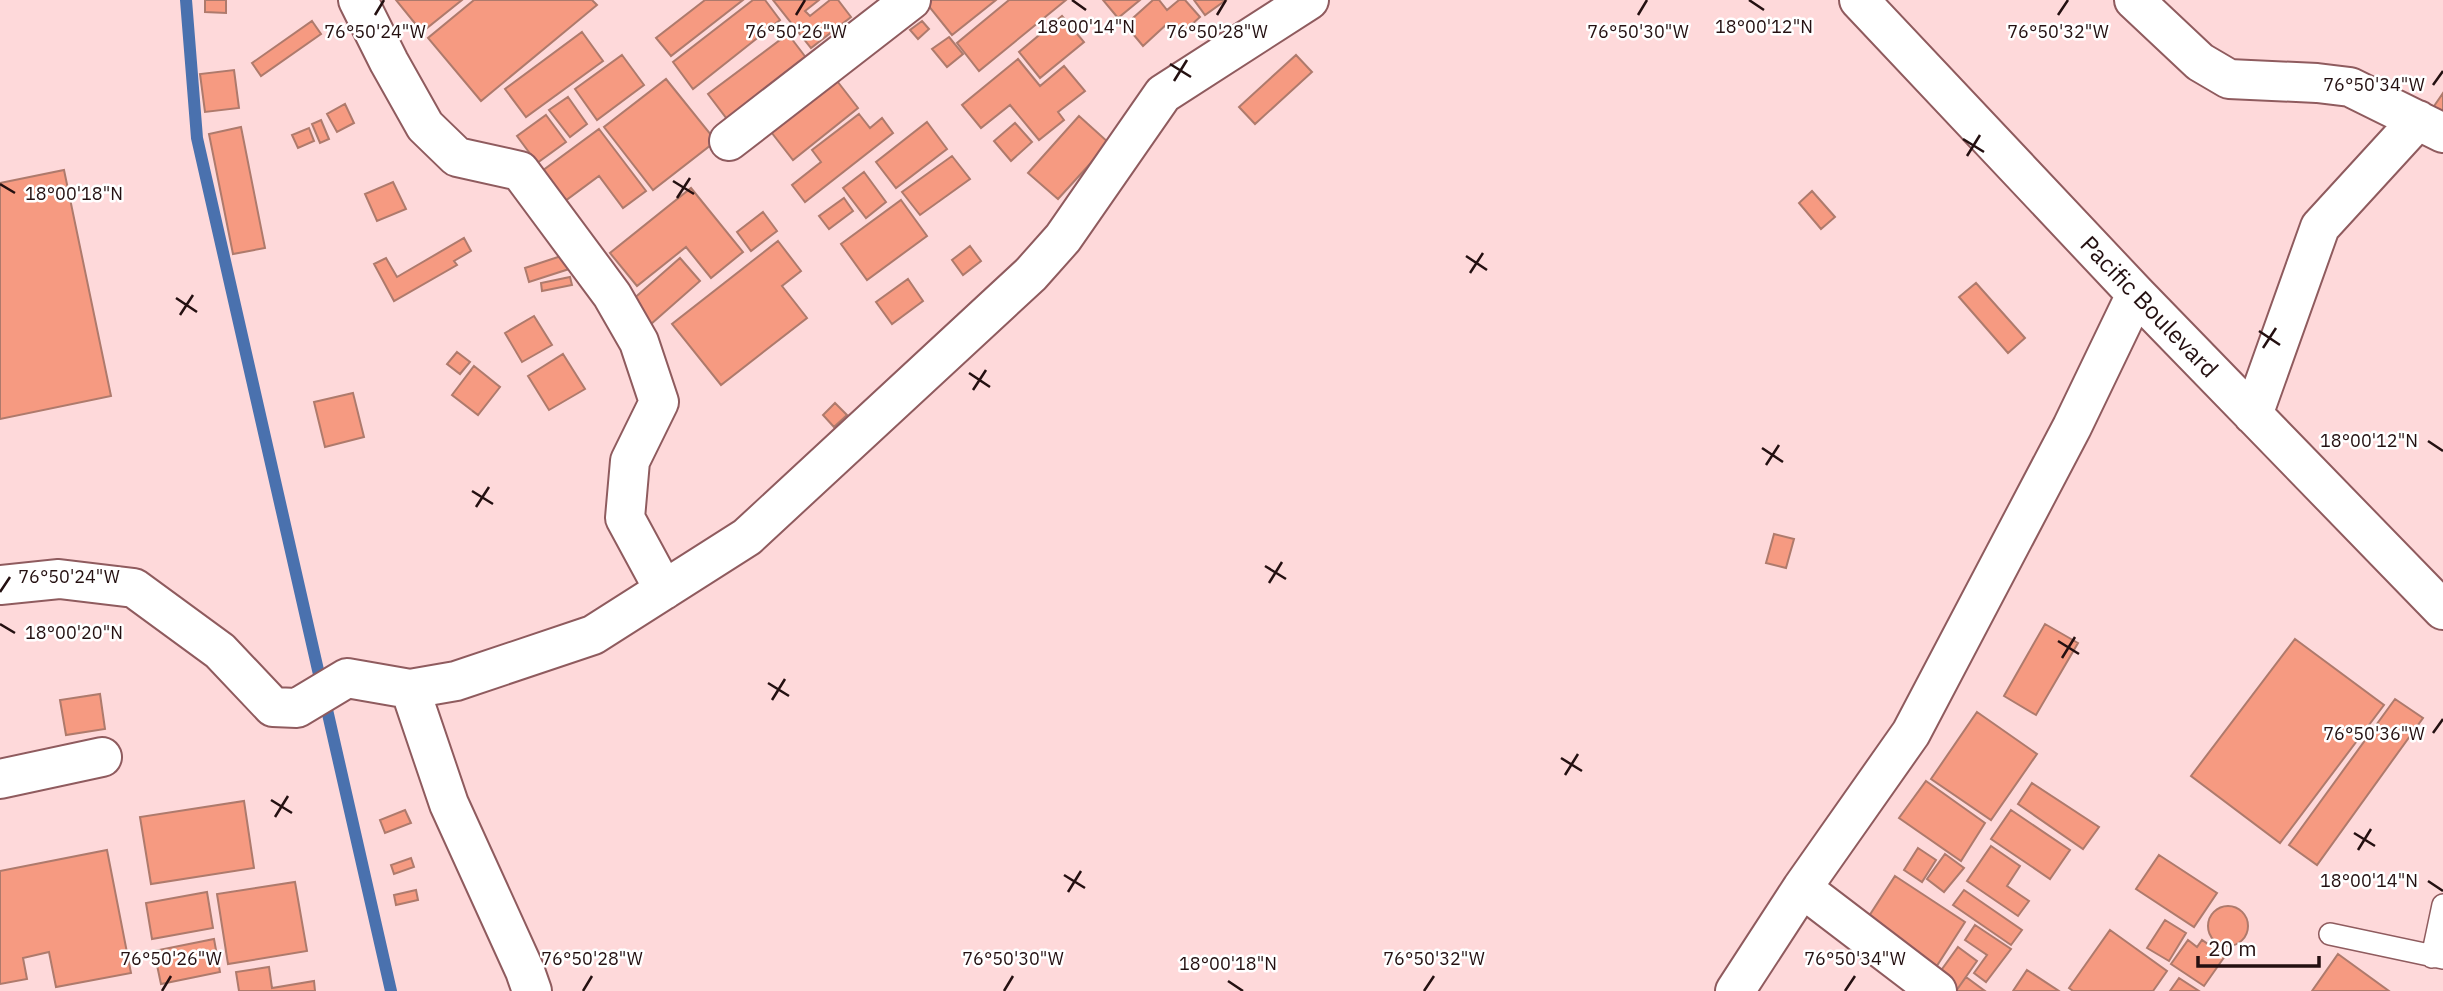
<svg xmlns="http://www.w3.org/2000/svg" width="2443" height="991" viewBox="0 0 2443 991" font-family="'IBM Plex Sans',sans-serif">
<rect width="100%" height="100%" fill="#fed9da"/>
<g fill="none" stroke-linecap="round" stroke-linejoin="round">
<path stroke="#4a71ae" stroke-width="12" d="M 186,0 L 197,138 L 391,991"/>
</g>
<path fill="#f69a81" stroke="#ae7a6c" stroke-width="2" d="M 205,0 L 226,0 L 226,13 L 205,12 Z
M 396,0 L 462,0 L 422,32 Z
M 474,0 L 592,0 L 597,5 L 481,101 L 428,38 Z
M 705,0 L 743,0 L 671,56 L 656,38 Z
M 753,0 L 765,0 L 780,20 L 693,89 L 673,62 Z
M 773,0 L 819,0 L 805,11 L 810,16 L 830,0 L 838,0 L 851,17 L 811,48 Z
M 932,0 L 996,0 L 952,35 L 927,4 Z
M 1009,0 L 1066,0 L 979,71 L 957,43 Z
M 1103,0 L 1140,0 L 1118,18 Z
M 1153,0 L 1159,0 L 1167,10 L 1179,0 L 1185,0 L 1200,17 L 1179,36 L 1168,23 L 1143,46 L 1128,28 L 1135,21 L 1133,18 Z
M 1194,0 L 1226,0 L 1205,15 Z
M 1062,16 L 1084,42 L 1040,78 L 1019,52 Z
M 312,21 L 321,34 L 261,76 L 252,63 Z
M 922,21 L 929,29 L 918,39 L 910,30 Z
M 582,32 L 603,61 L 526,117 L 505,89 Z
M 788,34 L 807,59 L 727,119 L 708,94 Z
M 949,37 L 963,54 L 947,67 L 932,49 Z
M 622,55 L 644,85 L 597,120 L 575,89 Z
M 1296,55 L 1312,72 L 1255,124 L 1239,107 Z
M 1018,59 L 1040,86 L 1064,66 L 1085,91 L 1058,112 L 1064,120 L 1039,140 L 1010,105 L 981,128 L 962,105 Z
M 234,70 L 239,108 L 205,112 L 200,74 Z
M 834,77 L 858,108 L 793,160 L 768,128 Z
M 666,79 L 716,141 L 653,190 L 604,127 Z
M 2443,93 L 2443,122 L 2430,112 Z
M 568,97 L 587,124 L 570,137 L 549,110 Z
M 345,104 L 354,123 L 337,132 L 327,114 Z
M 859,114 L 870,128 L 882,118 L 893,133 L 805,202 L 792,185 L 821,162 L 812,150 Z
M 546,115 L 566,142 L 537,163 L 517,136 Z
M 1079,116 L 1109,143 L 1058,199 L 1028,173 Z
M 321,120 L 329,139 L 320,143 L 312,124 Z
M 927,122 L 947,149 L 896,188 L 876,162 Z
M 1015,123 L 1032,142 L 1011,161 L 994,141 Z
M 241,127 L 265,248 L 233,254 L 209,134 Z
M 309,128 L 314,141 L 298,148 L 292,135 Z
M 599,129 L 646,191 L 623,208 L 599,176 L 565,201 L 542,171 Z
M 952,156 L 970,179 L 920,215 L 902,192 Z
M 64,170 L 111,396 L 0,419 L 0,183 Z
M 864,172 L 886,202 L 866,218 L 843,188 Z
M 393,182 L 406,209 L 377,221 L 365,194 Z
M 691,188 L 743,252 L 711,278 L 686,247 L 637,286 L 610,253 Z
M 1812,191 L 1835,217 L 1821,229 L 1799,203 Z
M 844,198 L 853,211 L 829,229 L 819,216 Z
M 901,200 L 927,236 L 867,280 L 841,244 Z
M 763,212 L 777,231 L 751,251 L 737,232 Z
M 464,238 L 471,251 L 454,261 L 457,265 L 394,301 L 374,264 L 386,258 L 397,277 Z
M 778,241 L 801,271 L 782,286 L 807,318 L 721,385 L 672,324 Z
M 970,246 L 981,261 L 963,275 L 952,260 Z
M 564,255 L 569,269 L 529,282 L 525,268 Z
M 680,258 L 700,281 L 651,324 L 631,301 Z
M 570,277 L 572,285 L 542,291 L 541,283 Z
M 908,279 L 923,301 L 892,324 L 876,302 Z
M 1976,283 L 2025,338 L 2008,353 L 1959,297 Z
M 534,316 L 552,345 L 522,362 L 505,333 Z
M 457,352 L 470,362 L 460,374 L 447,364 Z
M 563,354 L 585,389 L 549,410 L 528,376 Z
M 474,366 L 500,387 L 478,415 L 452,395 Z
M 353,393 L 364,437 L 325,447 L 314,402 Z
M 835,403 L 847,415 L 834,427 L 823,415 Z
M 1774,534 L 1794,539 L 1786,568 L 1766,563 Z
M 2045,624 L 2078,643 L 2036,715 L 2004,696 Z
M 2295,639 L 2384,705 L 2280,843 L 2191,776 Z
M 100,694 L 105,729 L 66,735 L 60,700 Z
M 2395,699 L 2423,718 L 2317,865 L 2289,845 Z
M 1977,712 L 2037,754 L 1991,820 L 1931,779 Z
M 1926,781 L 1985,823 L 1961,861 L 1899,818 Z
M 2032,783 L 2099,827 L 2083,849 L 2018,804 Z
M 244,801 L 254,868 L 151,884 L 140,817 Z
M 405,810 L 411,823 L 385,833 L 380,820 Z
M 2011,810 L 2070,850 L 2050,879 L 1991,839 Z
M 1991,846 L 2020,866 L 2007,886 L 2029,901 L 2018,916 L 1967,881 Z
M 1918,848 L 1936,860 L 1922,882 L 1904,870 Z
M 107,850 L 131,973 L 56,987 L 49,952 L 23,958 L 27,979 L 0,984 L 0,871 Z
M 1945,854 L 1964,868 L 1944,892 L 1927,879 Z
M 2159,855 L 2217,893 L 2194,927 L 2136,889 Z
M 411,858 L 414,867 L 394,874 L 391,865 Z
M 1895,876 L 1965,922 L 1931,975 L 1860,930 Z
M 295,882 L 307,951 L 228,964 L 217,894 Z
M 416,890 L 418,900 L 396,905 L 394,895 Z
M 1964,890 L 2022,930 L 2011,945 L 1953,905 Z
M 207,892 L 213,928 L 152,939 L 146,903 Z
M2208 926a20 20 0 1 1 40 0a20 20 0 1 1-40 0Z
M 2165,920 L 2186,933 L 2169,961 L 2147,948 Z
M 1975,925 L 2011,949 L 1986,982 L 1974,973 L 1987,955 L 1965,940 Z
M 2110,930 L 2167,971 L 2153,991 L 2073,991 L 2069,988 Z
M 214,939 L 220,972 L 161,984 L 154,951 Z
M 2188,940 L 2197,947 L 2202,940 L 2225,956 L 2204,986 L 2171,964 Z
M 1958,947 L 1977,961 L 1956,991 L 1932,983 Z
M 2338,954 L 2389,991 L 2312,991 Z
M 269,967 L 272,988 L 314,981 L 315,991 L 239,991 L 236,972 Z
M 2027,970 L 2059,991 L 2013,991 Z
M 1966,977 L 1985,991 L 1956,991 Z
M 2179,978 L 2199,991 L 2170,991 Z"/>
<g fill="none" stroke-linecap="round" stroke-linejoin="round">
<defs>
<path id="service" d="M 2330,934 L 2443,958
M 2432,957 L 2443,905"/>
<path id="minor" d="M 358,0 L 389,62 L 425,126 L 457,157 L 520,171 L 612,295 L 639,342 L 659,402 L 630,461 L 625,518 L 664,590
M 1859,0 L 2136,294 L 2443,610
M 2134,0 L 2200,62 L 2229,79 L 2317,83 L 2350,87 L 2443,133
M 729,141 L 911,0
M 2253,415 L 2320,227 L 2418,120
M 0,585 L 59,579 L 134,588 L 220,651 L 273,707 L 297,708 L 347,678 L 410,689 L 456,681 L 593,635 L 747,537 L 1031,274 L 1063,238 L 1163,94 L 1309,0
M 410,689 L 449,804 L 525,971 L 532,991
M 0,779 L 102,757
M 1802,888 L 1937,991
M 1735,991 L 1802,888 L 1911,733 L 2072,427 L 2136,294"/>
</defs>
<use href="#service" stroke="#8f5b5e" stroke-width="24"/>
<use href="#minor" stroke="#8f5b5e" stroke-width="42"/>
<use href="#service" stroke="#fff" stroke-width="21"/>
<use href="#minor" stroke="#fff" stroke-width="38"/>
</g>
<path fill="none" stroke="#241011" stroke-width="2.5" d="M 1072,0 L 1086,10M 1749,0 L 1764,10M 375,15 L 384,0M 796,15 L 805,0M 1217,15 L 1226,0M 1638,15 L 1647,0M 2058,15 L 2068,0M 1170,64 L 1191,77M 1174,81 L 1187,60M 2433,85 L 2443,71M 1963,139 L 1984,152M 1967,156 L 1980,135M 673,181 L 694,194M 0,184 L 15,193M 677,198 L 690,178M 1466,256 L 1487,270M 1470,273 L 1483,253M 176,298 L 197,312M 180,315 L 193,295M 2259,331 L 2280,345M 2263,348 L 2276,328M 969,373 L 990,387M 973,390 L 986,370M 2428,441 L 2443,451M 1762,448 L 1783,462M 1766,465 L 1779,445M 472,491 L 493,504M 476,507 L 489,487M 1265,566 L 1286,579M 1269,583 L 1282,562M 0,592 L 10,577M 0,624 L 15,633M 2058,641 L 2079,654M 2062,658 L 2075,637M 768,683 L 789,696M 772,700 L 785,679M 2433,733 L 2443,719M 1561,758 L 1582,771M 1565,775 L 1578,754M 271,800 L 292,813M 275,817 L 288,796M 2354,833 L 2375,846M 2358,850 L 2371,829M 1064,875 L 1085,888M 2428,881 L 2443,891M 1068,892 L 1081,871M 1228,981 L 1243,991M 162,991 L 171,976M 583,991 L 592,976M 1004,991 L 1013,976M 1424,991 L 1434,976M 1845,991 L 1855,976"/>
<g text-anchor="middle" stroke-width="5" stroke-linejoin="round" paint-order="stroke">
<g font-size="24" fill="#241011" stroke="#fff">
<text transform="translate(2149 307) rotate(46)" y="8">Pacific Boulevard</text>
</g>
</g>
<g font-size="18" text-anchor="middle" fill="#241011" stroke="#fff" stroke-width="5" stroke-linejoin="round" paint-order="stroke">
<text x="1086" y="33">18°00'14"N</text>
<text x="1764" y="33">18°00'12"N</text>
<text x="375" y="38">76°50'24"W</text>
<text x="796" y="38">76°50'26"W</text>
<text x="1217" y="38">76°50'28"W</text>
<text x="1638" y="38">76°50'30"W</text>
<text x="2058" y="38">76°50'32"W</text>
<text x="2374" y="91">76°50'34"W</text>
<text x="74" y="200">18°00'18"N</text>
<text x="2369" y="447">18°00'12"N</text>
<text x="69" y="583">76°50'24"W</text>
<text x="74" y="639">18°00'20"N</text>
<text x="2374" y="740">76°50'36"W</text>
<text x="2369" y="887">18°00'14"N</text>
<text x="171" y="965">76°50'26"W</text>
<text x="592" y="965">76°50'28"W</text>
<text x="1013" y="965">76°50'30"W</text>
<text x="1434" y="965">76°50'32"W</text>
<text x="1855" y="965">76°50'34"W</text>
<text x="1228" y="970">18°00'18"N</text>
</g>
<path d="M2198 956v10h121v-10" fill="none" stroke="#241011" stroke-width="3.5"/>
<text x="2208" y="956" font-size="21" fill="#241011" stroke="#ffffff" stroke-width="5" paint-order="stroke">20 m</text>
</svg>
